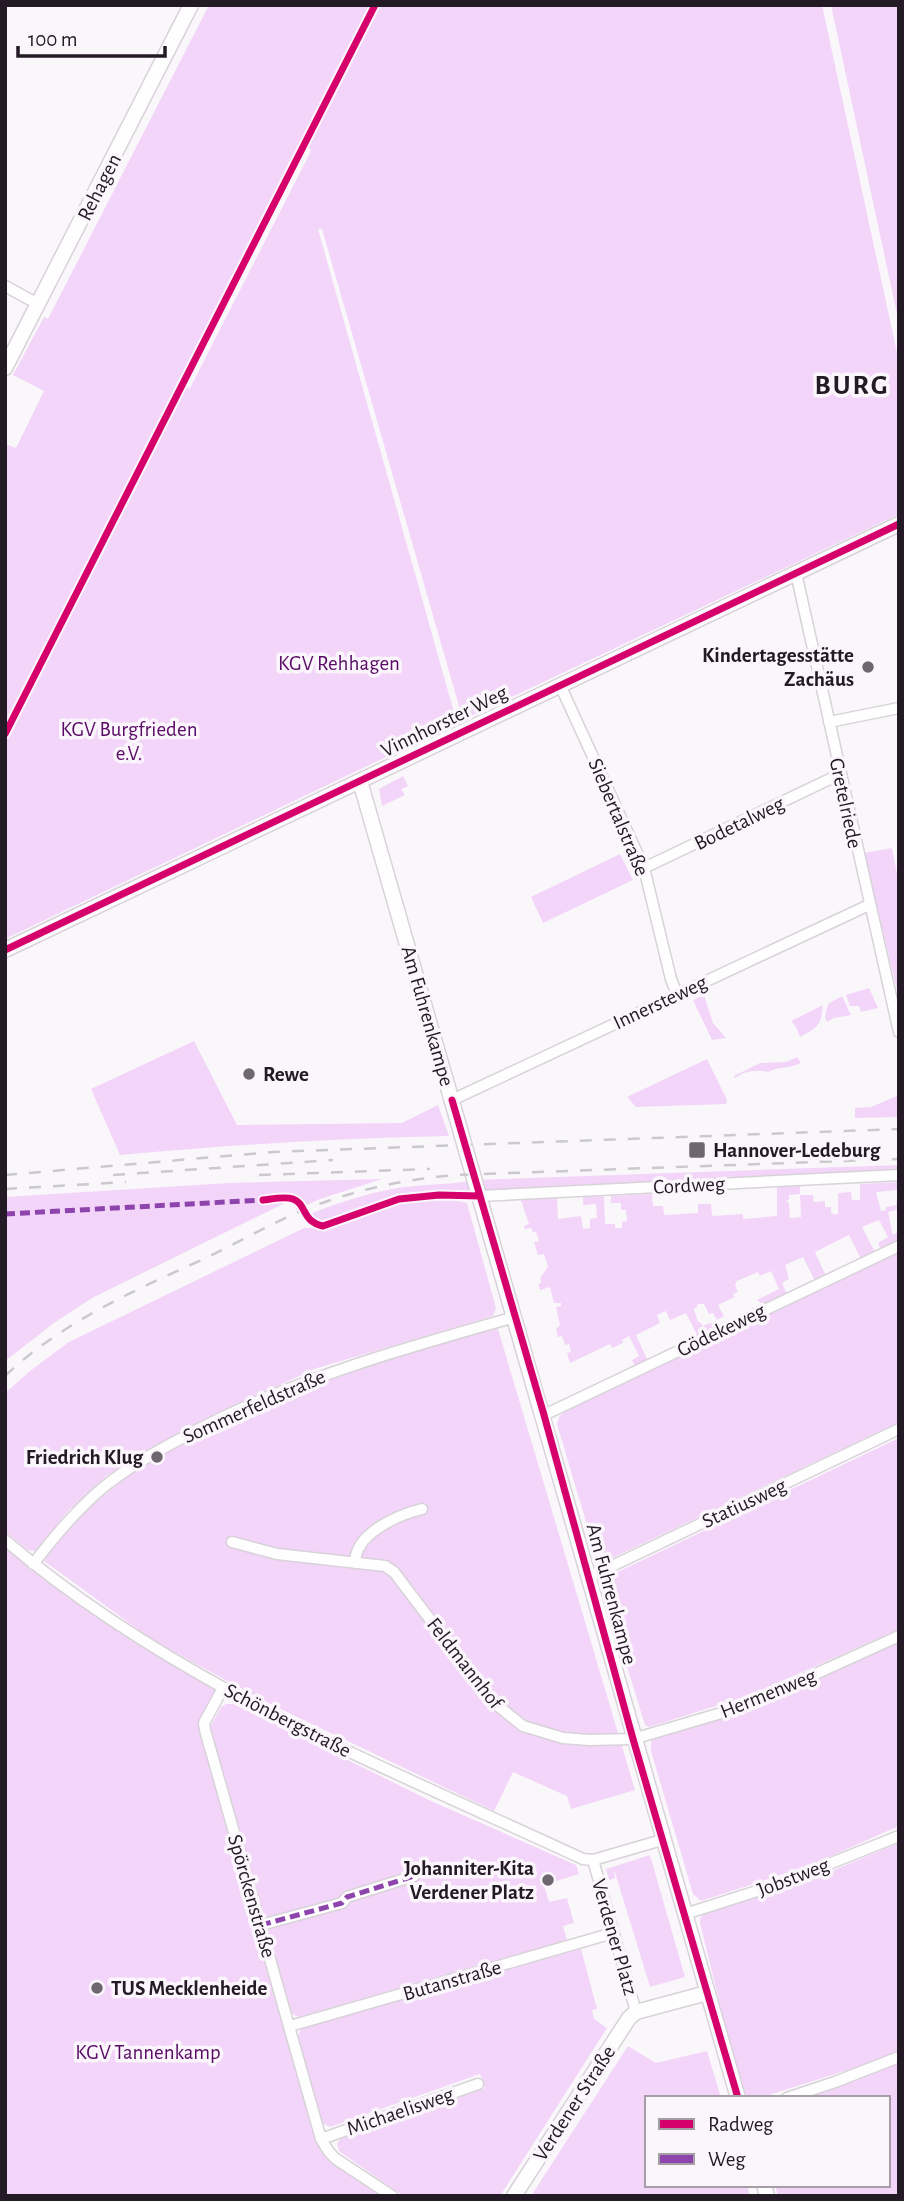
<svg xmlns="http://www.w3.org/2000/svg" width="904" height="2201" viewBox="0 0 904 2201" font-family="'Alegreya Sans',sans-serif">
<rect width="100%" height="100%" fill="#faf7fb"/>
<path fill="#f3d5f9" d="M 209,5 L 370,5 L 200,346 L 186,378 L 189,390 L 310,153 L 311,150 L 307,145 L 378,5 L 822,5 L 899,362 L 899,514 L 463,720 L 322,229 L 318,229 L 457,723 L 5,939 L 5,444 L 16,448 L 44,391 L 13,375 L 44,317 L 48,319 Z
M 831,5 L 899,5 L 899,321 L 895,305 Z
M 403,776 L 408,786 L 401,789 L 405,795 L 382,806 L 379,789 Z
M 892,848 L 899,884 L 899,998 L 864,853 Z
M 620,854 L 633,880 L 543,923 L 531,897 Z
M 869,988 L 878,1008 L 861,1012 L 859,1006 L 850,1006 L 846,995 Z
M 704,995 L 713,1023 L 726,1038 L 712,1040 L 693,1000 Z
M 842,996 L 851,1015 L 834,1018 L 827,1022 L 825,1017 L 828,1004 Z
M 823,1005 C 821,1026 818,1027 800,1037 L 796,1027 L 791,1021 Z
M 194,1041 L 237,1125 L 402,1123 L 438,1105 L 449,1136 C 339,1138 230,1145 120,1155 L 91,1089 Z
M 797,1057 L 801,1063 C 790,1069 779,1066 768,1072 C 757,1069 744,1071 735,1078 L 734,1076 L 760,1063 L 786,1062 Z
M 707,1059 L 727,1100 L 726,1104 L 636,1107 L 627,1097 Z
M 899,1095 L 899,1117 L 855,1118 L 855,1108 L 871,1107 Z
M 899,1165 L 899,1175 L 478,1195 L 398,1194 L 316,1226 L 310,1223 L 305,1216 C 339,1202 378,1189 415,1186 C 435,1184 455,1184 475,1180 Z
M 382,1179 L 320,1199 L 297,1210 L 289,1201 L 92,1298 L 54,1323 L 5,1361 L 5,1197 L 229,1183 Z
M 899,1182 L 899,1190 L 876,1192 L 881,1211 L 886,1210 L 886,1207 L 897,1205 L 896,1201 L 899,1201 L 899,1209 L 888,1212 L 893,1235 L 898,1232 L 899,1230 L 899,1241 L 881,1250 L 878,1243 L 888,1237 L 879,1220 L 862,1227 L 875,1252 L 861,1259 L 849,1235 L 815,1252 L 826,1276 L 815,1281 L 803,1257 L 785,1265 L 789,1279 L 782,1283 L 787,1294 L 764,1306 L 757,1300 L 779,1289 L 771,1271 L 760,1276 L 758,1272 L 737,1281 L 735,1285 L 738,1292 L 733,1294 L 735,1297 L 718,1305 L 724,1316 L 717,1320 L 713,1313 L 709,1314 L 704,1304 L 697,1304 L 698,1306 L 694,1309 L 698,1322 L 700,1322 L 703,1326 L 713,1322 L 716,1328 L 698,1337 L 686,1313 L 670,1320 L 666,1311 L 657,1315 L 660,1323 L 636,1335 L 648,1361 L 635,1366 L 632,1360 L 639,1356 L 629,1336 L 622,1340 L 623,1343 L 612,1348 L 610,1344 L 570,1363 L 567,1353 L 571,1352 L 569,1344 L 565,1345 L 562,1336 L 558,1337 L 556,1329 L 560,1325 L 556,1307 L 561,1306 L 561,1303 L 554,1303 L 550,1287 L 540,1290 L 538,1284 L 541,1283 L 540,1278 L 548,1267 L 544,1254 L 538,1255 L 534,1242 L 539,1241 L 536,1232 L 533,1232 L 531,1228 L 525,1229 L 524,1226 L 529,1224 L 521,1200 L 557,1198 L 558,1219 L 581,1216 L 583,1229 L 590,1228 L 590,1219 L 597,1218 L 596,1204 L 583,1205 L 583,1197 L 604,1196 L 605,1224 L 615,1224 L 615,1228 L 622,1228 L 622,1222 L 627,1221 L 626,1210 L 621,1210 L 621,1203 L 611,1203 L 611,1196 L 652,1194 L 653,1206 L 663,1206 L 664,1215 L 698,1213 L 698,1204 L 711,1204 L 712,1216 L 743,1214 L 743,1219 L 777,1216 L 777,1187 L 800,1186 L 800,1194 L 789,1195 L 789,1200 L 786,1201 L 789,1203 L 790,1218 L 801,1217 L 800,1195 L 813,1195 L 814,1202 L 825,1201 L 825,1207 L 831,1207 L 831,1213 L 836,1215 L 838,1213 L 838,1193 L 851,1192 L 852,1200 L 860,1200 L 860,1184 Z
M 449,1199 L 467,1203 L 496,1308 L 493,1316 L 314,1369 L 187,1428 L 106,1476 L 69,1510 L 35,1551 L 28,1550 L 5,1531 L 5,1393 L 30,1371 L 69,1342 L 304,1228 L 324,1228 L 387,1204 Z
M 899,1252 L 899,1422 L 604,1562 L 597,1540 L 592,1542 L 557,1424 L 559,1417 L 565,1411 Z
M 498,1329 L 635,1790 L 571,1809 L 567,1796 L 513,1772 L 494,1811 L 268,1703 L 154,1641 L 44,1561 L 47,1554 L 77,1518 L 130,1474 L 191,1439 L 298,1389 L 420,1349 Z
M 899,1438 L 899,1629 L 748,1696 L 649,1727 L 645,1725 L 602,1585 L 603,1579 Z
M 5,1540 L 33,1564 L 223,1688 L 204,1723 L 329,2152 L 392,2196 L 5,2196 Z
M 899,1641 L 899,1826 L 808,1866 L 701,1901 L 693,1894 L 651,1751 L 651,1740 L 795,1689 Z
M 226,1704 L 234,1704 L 431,1801 L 576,1865 L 579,1874 L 544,1885 L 549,1902 L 567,1898 L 574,1923 L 563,1926 L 567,1940 L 298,2017 L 291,2013 L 209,1729 L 221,1707 Z
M 899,1843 L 899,2050 L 879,2060 L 760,2098 L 749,2097 L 741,2090 L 700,1923 L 700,1918 L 704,1914 L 805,1882 Z
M 650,1855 L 685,1977 L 650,1987 L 614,1869 L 615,1878 L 609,1880 L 606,1869 Z
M 581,1949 L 597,2009 L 592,2010 L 594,2019 L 607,2028 L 500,2196 L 403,2196 L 339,2151 L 337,2144 L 340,2139 L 485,2088 L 480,2074 L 330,2127 L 322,2123 L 298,2036 L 301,2029 Z
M 628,2046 L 656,2063 L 707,2051 L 721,2098 L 647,2098 L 647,2185 L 747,2185 L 750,2196 L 531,2196 Z
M 899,2063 L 899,2196 L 778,2196 L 775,2185 L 888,2185 L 888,2098 L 802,2098 Z"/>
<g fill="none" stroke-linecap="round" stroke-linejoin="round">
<defs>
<path id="street" d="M 5,286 L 38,304
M 796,573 L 899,1032
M 560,685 L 644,868 L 671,979 L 677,994
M 829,722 L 899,708
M 644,868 L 834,777
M 452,1100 L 869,905
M 480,1196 L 899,1175
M 544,1415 L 899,1246
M 5,1540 C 175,1685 383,1766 583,1859 L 593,1860 L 662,1840
M 232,1542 L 277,1554 L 385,1566 L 394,1572 L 492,1701 L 523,1726 L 563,1738 L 589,1740 L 633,1739 L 728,1711 L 778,1691 L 899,1636
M 355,1563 C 355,1533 398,1515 422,1509
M 33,1564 C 55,1536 77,1509 105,1486 C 132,1464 165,1447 195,1431 C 297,1378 405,1348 515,1317
M 589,1577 L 899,1429
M 223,1688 L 204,1723 L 205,1730 L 321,2139 L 329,2152 L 336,2159 L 392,2196
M 593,1860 L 636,2012
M 685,1914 L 776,1885 L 899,1836
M 261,1925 L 342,1903 L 347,1897 L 414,1876
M 290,2026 L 613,1933
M 787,2098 L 835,2082 L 899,2057
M 321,2139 L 478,2084"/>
<path id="secondary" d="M 5,368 L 191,5
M 360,781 C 490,1219 608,1660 738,2098
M 5,950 L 899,524
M 764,2185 L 767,2196
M 514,2196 L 629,2018 L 636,2012 L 707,1993"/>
</defs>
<use href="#street" stroke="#d8d2d9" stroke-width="13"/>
<use href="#secondary" stroke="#d8d2d9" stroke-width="17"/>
<use href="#street" stroke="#fefefe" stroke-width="10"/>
<use href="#secondary" stroke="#fefefe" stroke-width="14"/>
<path stroke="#cac9cb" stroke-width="2.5" stroke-dasharray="12 12" stroke-linecap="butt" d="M 5,1175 L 273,1152 L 899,1129
M 113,1175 L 333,1160
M 259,1175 L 430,1169
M 5,1189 L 126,1182
M 5,1376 C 62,1322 135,1290 206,1258 C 239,1242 272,1223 306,1209 C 354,1190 405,1179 456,1175 L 899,1159"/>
<path stroke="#8e44ad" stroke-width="5" stroke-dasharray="10 5" stroke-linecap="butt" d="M 5,1214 L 263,1200
M 261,1925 L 342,1903 L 347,1897 L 414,1876"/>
<defs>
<path id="cycleway" d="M 5,734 L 375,5
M 5,950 L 899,524
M 452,1100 L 544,1415 L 633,1739 L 738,2098
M 263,1200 C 272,1199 285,1196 293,1199 C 307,1204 301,1221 323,1226 L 399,1199 L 439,1195 L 480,1196"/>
</defs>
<use href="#cycleway" stroke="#fbf6fc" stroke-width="11"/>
<use href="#cycleway" stroke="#d6006c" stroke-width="7"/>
</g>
<g fill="#6e6770" stroke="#fbf6fc" stroke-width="2.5">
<circle cx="868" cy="667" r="7"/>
<circle cx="249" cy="1074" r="7"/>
<rect x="688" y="1141" width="18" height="18" rx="3.5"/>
<circle cx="157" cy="1457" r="7"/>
<circle cx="548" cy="1880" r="7"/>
<circle cx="97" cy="1988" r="7"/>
</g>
<g text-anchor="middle" stroke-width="7" stroke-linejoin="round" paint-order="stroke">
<g font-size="21" fill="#231a25" stroke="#fbf6fc">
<text transform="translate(99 187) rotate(-63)" y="7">Rehagen</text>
<text transform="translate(444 721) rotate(-26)" y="7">Vinnhorster Weg</text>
<text transform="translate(846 803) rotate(78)" y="7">Gretelriede</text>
<text transform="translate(619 817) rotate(67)" y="7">Siebertalstraße</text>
<text transform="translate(739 823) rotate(-26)" y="7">Bodetalweg</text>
<text transform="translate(660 1002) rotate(-25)" y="7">Innersteweg</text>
<text transform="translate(428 1016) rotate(74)" y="7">Am Fuhrenkampe</text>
<text transform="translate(689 1185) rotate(-3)" y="7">Cordweg</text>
<text transform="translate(721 1330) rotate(-26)" y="7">Gödekeweg</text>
<text transform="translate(254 1406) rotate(-24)" y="7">Sommerfeldstraße</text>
<text transform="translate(744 1503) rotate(-25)" y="7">Statiusweg</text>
<text transform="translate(612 1594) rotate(75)" y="7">Am Fuhrenkampe</text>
<text transform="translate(465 1663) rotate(52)" y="7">Feldmannhof</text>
<text transform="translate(768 1693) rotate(-22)" y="7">Hermenweg</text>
<text transform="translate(288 1720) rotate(27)" y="7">Schönbergstraße</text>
<text transform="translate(793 1877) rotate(-21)" y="7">Jobstweg</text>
<text transform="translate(252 1896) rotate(74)" y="7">Spörckenstraße</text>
<text transform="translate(615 1937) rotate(74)" y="7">Verdener Platz</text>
<text transform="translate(452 1980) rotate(-16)" y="7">Butanstraße</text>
<text transform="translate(574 2103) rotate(-57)" y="7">Verdener Straße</text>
<text transform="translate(400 2111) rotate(-19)" y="7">Michaelisweg</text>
</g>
<g font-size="21" font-weight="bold" fill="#231a25" stroke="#fbf6fc" text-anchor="end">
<text x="854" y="662">Kindertagesstätte<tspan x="854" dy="24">Zachäus</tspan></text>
<text x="263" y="1081" text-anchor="start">Rewe</text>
<text x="713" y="1157" text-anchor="start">Hannover-Ledeburg</text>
<text x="143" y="1464">Friedrich Klug</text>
<text x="534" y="1875">Johanniter-Kita<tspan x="534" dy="24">Verdener Platz</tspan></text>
<text x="111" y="1995" text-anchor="start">TUS Mecklenheide</text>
</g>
<g font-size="21" fill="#590b65" stroke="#fbf6fc">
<text x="339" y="670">KGV Rehhagen</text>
<text x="129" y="736">KGV Burgfrieden<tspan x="129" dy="24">e.V.</tspan></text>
<text x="148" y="2059">KGV Tannenkamp</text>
</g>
<g font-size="28" font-weight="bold" letter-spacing="2" fill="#231a25" stroke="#fbf6fc">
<text x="852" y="394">BURG</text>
</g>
</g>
<rect width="904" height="2201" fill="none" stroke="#231a25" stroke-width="14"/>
<rect x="645" y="2096" width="245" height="91" fill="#fbf6fc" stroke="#a59ea6" stroke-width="2"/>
<rect x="659" y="2119" width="35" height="10" fill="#d6006c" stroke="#a59ea6" stroke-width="2"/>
<text x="708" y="2131" font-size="21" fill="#231a25">Radweg</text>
<rect x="659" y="2154" width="35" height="10" fill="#8e44ad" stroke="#a59ea6" stroke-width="2"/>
<text x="708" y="2166" font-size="21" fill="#231a25">Weg</text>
<path d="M18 46v10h147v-10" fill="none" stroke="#231a25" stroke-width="3.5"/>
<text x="28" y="46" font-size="21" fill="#231a25" stroke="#fbf6fc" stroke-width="5" paint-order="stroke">100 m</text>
</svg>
